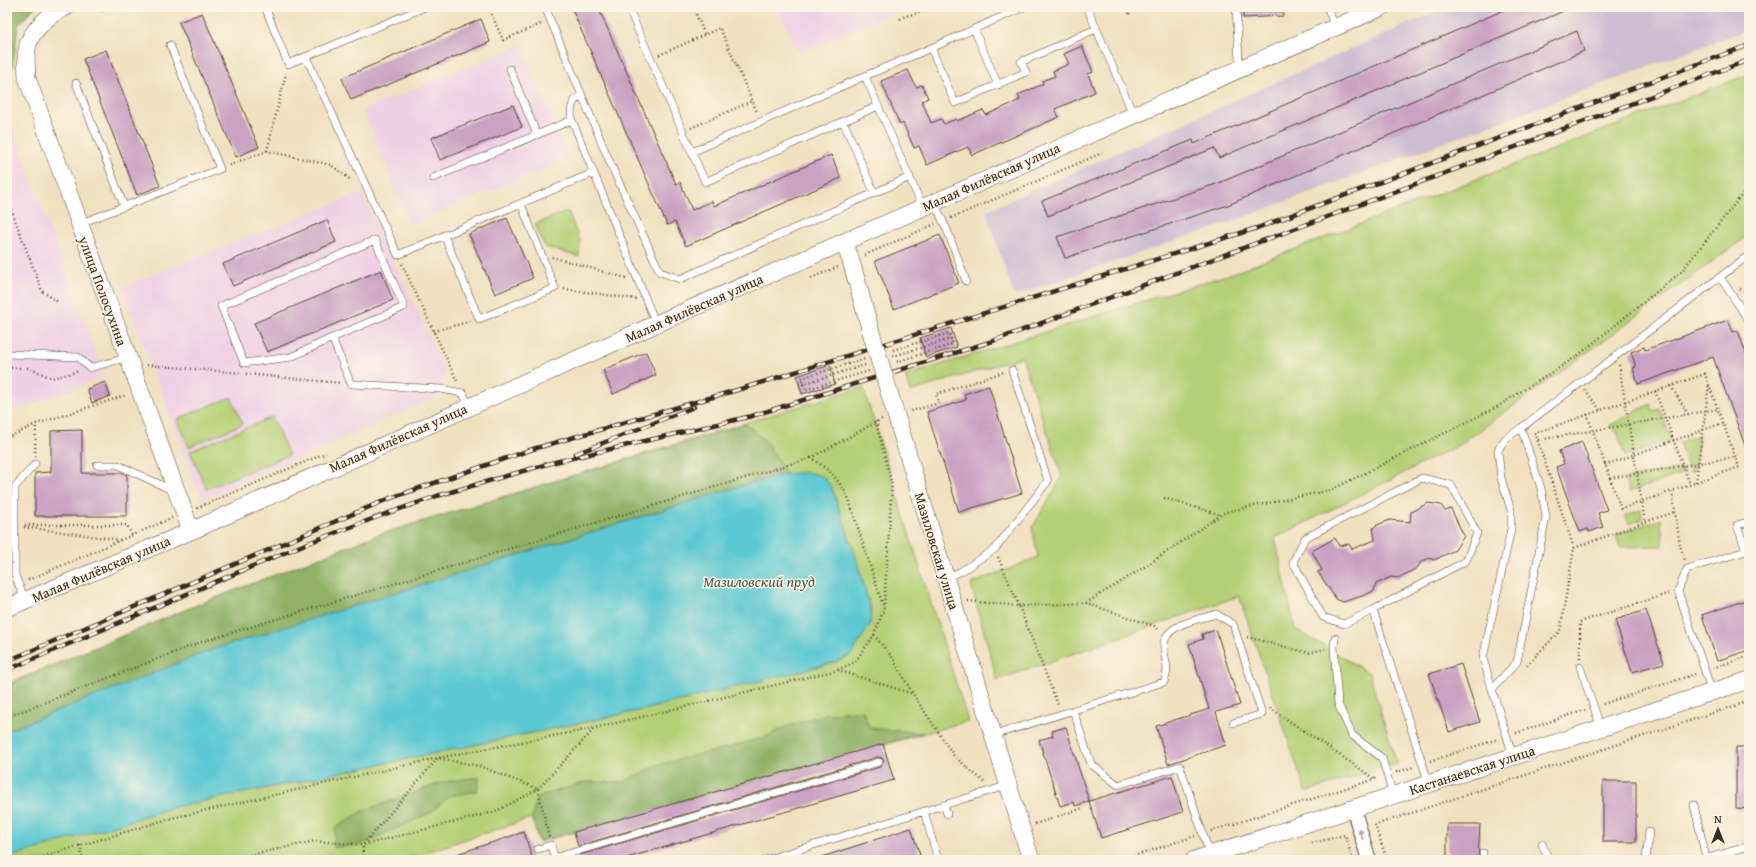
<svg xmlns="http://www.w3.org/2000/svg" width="1756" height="867" viewBox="0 0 1756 867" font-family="'Gentium Book Plus',serif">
<rect width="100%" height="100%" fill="#fcf5e5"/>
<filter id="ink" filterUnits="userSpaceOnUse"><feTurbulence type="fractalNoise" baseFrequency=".025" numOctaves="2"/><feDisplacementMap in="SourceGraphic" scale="8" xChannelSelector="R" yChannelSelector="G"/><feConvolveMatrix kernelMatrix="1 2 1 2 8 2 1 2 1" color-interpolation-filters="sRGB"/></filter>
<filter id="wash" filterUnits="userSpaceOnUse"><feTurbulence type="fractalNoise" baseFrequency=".012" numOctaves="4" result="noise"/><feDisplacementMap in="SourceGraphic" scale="16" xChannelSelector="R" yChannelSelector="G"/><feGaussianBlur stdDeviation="0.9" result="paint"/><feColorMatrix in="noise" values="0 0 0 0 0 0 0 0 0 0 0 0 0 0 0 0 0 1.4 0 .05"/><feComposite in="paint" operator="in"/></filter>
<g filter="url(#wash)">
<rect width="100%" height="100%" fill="#f1e1c1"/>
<path fill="#f0d0e5" d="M 777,7 L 909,7 L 798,52 Z
M 521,45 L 568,159 L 410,224 L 363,110 Z
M 12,75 L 10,120 L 104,376 L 7,414 L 7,77 Z
M 362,193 L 446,373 L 438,396 L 202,500 L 122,287 Z"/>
<path fill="#cebed2" d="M 1446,7 L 1749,7 L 1749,29 L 1228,223 L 1014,296 L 986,211 Z"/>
<path fill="#b4cf75" stroke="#787c4a" d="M 1749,74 L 1749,235 L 1461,444 L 1275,538 L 1295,629 L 1369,673 L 1397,764 L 1306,792 L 1239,596 L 997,680 L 971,584 L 1038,557 L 1032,528 L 1062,477 L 1022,357 L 910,392 L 905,376 L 1236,272 Z
M 568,211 L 580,241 L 579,257 L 545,247 L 535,224 Z
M 863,387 L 968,721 L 539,842 L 532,818 L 401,860 L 7,860 L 7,858 L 171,808 L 647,709 L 836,662 L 852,654 L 870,624 L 871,610 L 853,548 L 831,486 L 786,474 L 744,485 L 211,650 L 7,731 L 7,684 L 197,605 L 377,535 Z
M 231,397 L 243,424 L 189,447 L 177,419 Z
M 1651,404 L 1652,411 L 1660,409 L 1671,440 L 1625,456 L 1617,432 L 1609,426 L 1640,409 Z
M 272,417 L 289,455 L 206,489 L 190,451 Z
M 1699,435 L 1694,470 L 1690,472 L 1679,442 Z
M 1681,469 L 1683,473 L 1630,492 L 1625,479 Z
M 1641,510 L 1642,519 L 1629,524 L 1625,515 Z
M 1661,519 L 1663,546 L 1620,547 L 1616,535 Z"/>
<path fill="#8fb266" stroke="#656e42" d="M 7,7 L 35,7 L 18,25 L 13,67 L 7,70 Z
M 746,424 L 767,442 L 786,474 L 744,485 L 211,650 L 7,731 L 7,684 L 197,605 L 377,535 Z
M 862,710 L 870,728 L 923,733 L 539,842 L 532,818 L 537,797 L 586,782 L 623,782 L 657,765 L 719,750 L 768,736 L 783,728 L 825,714 Z
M 480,777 L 477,791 L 450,796 L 430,813 L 362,844 L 334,848 L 335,828 L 363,811 L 443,782 Z"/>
<path fill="#5bc8d1" stroke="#4b7978" d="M 807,472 L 822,476 L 831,486 L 853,548 L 871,610 L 870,624 L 852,654 L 836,662 L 647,709 L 171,808 L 7,858 L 7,731 L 211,650 L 744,485 L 786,474 Z"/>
<g id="blocks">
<path fill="#caa1c3" d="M 571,7 L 598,7 L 676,184 L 680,182 L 692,210 L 712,201 L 714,206 L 831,155 L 841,178 L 686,246 L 675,222 L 667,225 Z
M 1243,7 L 1283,7 L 1283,16 L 1243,18 Z
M 1511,7 L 1573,7 L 1219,158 L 1214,148 L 1048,216 L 1042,201 L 1193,140 L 1194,144 Z
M 202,13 L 259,147 L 236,157 L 179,22 Z
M 481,19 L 490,42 L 351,100 L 342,78 Z
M 1577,31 L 1584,51 L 1228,205 L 1065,258 L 1057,237 L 1219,183 Z
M 1082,46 L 1093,72 L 1088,74 L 1095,92 L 1055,109 L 1059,117 L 972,155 L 968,147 L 927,165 L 919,146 L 914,148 L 903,123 L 900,125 L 881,81 L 908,70 L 916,87 L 922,85 L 928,98 L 922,101 L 931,123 L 941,119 L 944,124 L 956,119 L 957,121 L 983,110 L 986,115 L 1020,100 L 1018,95 L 1043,84 L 1042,81 L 1055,76 L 1053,71 L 1069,64 L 1064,54 Z
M 106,50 L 160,186 L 137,195 L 83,59 Z
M 513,105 L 522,127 L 440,160 L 431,138 Z
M 507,218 L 533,278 L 495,294 L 469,234 Z
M 327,220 L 336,242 L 233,286 L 223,264 Z
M 940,235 L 959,283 L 894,309 L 875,261 Z
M 381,270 L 393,300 L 267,352 L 254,323 Z
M 1728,320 L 1733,332 L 1738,331 L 1749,362 L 1749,454 L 1748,454 L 1713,357 L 1638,384 L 1633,368 L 1636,367 L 1631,352 L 1644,347 L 1645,350 Z
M 951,328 L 957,347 L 926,357 L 920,338 Z
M 646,352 L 656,375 L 613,394 L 603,370 Z
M 830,365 L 835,384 L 802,394 L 797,376 Z
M 105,382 L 110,396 L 92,403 L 87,389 Z
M 989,386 L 1022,493 L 959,512 L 927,412 L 966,400 L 964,394 Z
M 82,430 L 82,473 L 122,473 L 127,475 L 127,516 L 35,516 L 35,473 L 51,472 L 51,431 Z
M 1582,442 L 1607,510 L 1598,513 L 1603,527 L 1589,532 L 1588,529 L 1580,532 L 1556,467 L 1564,464 L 1559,451 Z
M 1428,503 L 1441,505 L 1445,511 L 1451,509 L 1464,536 L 1455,550 L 1434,560 L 1429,558 L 1421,562 L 1417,568 L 1398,578 L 1391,577 L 1376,584 L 1374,591 L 1362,596 L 1343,602 L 1336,599 L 1318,572 L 1322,570 L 1312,551 L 1335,538 L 1339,546 L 1349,544 L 1352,549 L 1375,540 L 1373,528 L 1377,525 L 1390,520 L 1410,522 L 1411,512 Z
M 1749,599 L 1749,650 L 1717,661 L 1702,615 Z
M 1646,610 L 1664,663 L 1632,672 L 1615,620 Z
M 1216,630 L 1240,705 L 1216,712 L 1226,745 L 1168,764 L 1156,726 L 1209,709 L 1189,644 L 1203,639 L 1202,634 Z
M 1461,664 L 1480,722 L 1449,732 L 1429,674 Z
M 1066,727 L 1089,801 L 1075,806 L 1074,802 L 1060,806 L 1039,740 L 1053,736 L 1052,731 Z
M 883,744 L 894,780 L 620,860 L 582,860 L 580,855 L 880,767 L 884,761 L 882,758 L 878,757 L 578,846 L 574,832 Z
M 1736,747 L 1749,747 L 1749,809 L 1736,808 Z
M 1172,776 L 1183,812 L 1101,838 L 1089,801 Z
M 1603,781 L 1636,781 L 1636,842 L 1603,842 Z
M 1447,824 L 1480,824 L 1478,860 L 1447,860 Z
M 911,828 L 920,855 L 903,860 L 819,860 L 819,858 Z
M 524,832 L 533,860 L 445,860 L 445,858 Z"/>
</g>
</g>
<g filter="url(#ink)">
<use href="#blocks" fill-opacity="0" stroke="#564536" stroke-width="1"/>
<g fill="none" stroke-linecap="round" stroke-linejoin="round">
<defs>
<path id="service" d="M 265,7 L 288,64 L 425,7
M 545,7 L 611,165 L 660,272 L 680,279 L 910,177
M 628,7 L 705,182 L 878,106
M 1087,7 L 1133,114
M 1236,7 L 1239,60 L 1242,67
M 1327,7 L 1335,27
M 974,29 L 998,85
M 931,48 L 1024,7
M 306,57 L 398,255 L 593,173
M 510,69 L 537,135
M 76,83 L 124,206
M 582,95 C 571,101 570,109 572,120 L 656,324
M 843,121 L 874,192
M 692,152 L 865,76
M 433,178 L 572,120
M 934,202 L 948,232 L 966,281
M 923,208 L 865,76 L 931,48 L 955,103 L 1026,72 L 1021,62 L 1096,29
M 79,224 L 220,169 L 170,45
M 444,235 L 479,319 L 555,288 L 521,204
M 1720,277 L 1749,321
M 332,338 L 404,307 L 375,240 L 221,306 L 244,363 L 291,357 L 332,338 L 351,384 L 441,389 L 463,393 L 469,406
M 7,354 L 78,357 L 90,368 L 128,357
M 97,465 L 118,465 L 174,491
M 945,577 L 960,572 L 995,549 L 1048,481 L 1012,370
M 25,600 L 15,575 L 15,487 L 35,464
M 1373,610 L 1466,561 L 1477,533 L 1451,485 L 1422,478 L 1305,538 L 1293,562 L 1323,617 L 1344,624 L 1373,610 L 1429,784
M 1335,638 L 1334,647 L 1338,704 L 1352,735 L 1382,758 L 1393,795
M 1580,667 L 1601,728
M 1492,689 L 1483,658 L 1511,529 L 1511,510 L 1501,478 L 1498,450 L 1505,439 L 1521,428
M 1712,692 L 1678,591 L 1687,569 L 1746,551 L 1737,525 L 1749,522
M 1073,710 L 1091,764 L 1118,785 L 1180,766 L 1210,855
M 994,735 L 1164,682 C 1170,667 1165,664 1164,649 C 1161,624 1198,620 1216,614 L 1233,624 L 1262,714 L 1233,723
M 1513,756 L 1492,689 L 1517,662 L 1546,517 L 1541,488 L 1521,428 L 1749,255
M 944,805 L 947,814
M 1694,805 L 1706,858
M 924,811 L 938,860
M 1542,844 L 1549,860
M 538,849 L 551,845 L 555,860
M 1483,853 L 1483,860
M 554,858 L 879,762
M 765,860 L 1009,785
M 1646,860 L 1649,831
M 1701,860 L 1749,846"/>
<path id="minor" d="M 1353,808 L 1369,860"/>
<path id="tertiary" d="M 66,7 C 50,13 29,32 27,49 C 25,58 27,69 27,78 L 191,531
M 844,242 L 851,261 L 873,339
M 886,382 L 1031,860
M 7,608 L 191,531 L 656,324 L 1382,7
M 1194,860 L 1749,680"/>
</defs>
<use href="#service" stroke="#564536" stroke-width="8"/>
<use href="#minor" stroke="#564536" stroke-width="16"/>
<use href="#tertiary" stroke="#564536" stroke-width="18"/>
<path stroke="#564536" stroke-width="2.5" stroke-dasharray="1 3" stroke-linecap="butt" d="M 101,7 L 103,12
M 488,7 L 503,40 L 541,24
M 693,7 L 705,35
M 972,7 L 980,9 L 984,7
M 1129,14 L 1132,7
M 900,19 L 905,16 L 942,7
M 659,55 L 720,28 L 757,112
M 691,128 L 752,101
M 267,151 L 286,73
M 229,165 L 267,151 L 331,165 L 351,180
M 7,204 L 9,204 L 42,291 L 58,302
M 951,218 L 1102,153
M 865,255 L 935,224
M 552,257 L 626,278
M 402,264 L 458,383
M 811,278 L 838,267
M 564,289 L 636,299
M 1740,289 L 1749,293
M 434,331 L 471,321
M 893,350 L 949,333 L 953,344 L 896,362
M 893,356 L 951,339
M 864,359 L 801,378 L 805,390 L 869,371
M 147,365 L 241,373
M 1619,365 L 1645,522 L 1675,512
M 7,368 L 29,368 L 52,378 L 80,371
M 246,374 L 341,383
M 803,384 L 865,365
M 1671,386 L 1688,414
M 1585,390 L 1600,410
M 1655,391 L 1690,484
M 911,411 L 939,403 L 936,394 L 1004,372
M 1587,414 L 1621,509 L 1672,491
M 876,421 L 892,485 L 884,607
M 7,438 L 36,424 L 127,395
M 1538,440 L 1718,409
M 35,456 L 36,424
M 811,458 L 882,419
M 1605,465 L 1723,423
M 1610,478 L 1736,457
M 1696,482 L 1709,384
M 1164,498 L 1221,515
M 197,508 L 326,453
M 25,525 L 127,525 L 132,535
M 24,527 L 122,540
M 1574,548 L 1645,522
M 998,557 L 1019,606 L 1086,603 L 1154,626 L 1159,630
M 28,580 L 172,518
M 968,601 L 1019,606 L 1058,705
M 1086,603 L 1143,568 L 1225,512 L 1331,490 L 1495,408 L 1576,357 L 1681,272 L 1749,186
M 874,635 L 892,657 L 913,694 L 954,756 L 984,782
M 1247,637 L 1309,653 L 1325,649
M 1580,658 L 1580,622 L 1670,593
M 1527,665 L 1560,631 L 1574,548 L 1535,433 L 1705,374 L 1739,467 L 1672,491 L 1680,545 L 1685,561
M 1713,668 L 1749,656
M 1603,704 L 1695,674
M 1270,708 L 1375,779
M 7,717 L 204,641 L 811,458 C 829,469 837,478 848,497 L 884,609 L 874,635 L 855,662 L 838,670
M 1516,733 L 1585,710
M 1430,761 L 1498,739
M 1396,772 L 1414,767
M 538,789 L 549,837
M 1035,824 L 1083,808
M 1211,831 L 1378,778
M 1312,843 L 1345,835 L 1353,860
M 80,845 L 82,857 L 91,860
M 32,860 L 172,818 L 438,758 L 595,728 L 838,670 L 913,694
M 226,860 L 315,841 L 363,845 L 494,812 L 538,789 L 595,728
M 362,860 L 363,845 L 438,758 L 479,766 L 538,789
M 1122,860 L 1195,836
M 1387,860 L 1375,825 L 1749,701"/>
<use href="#service" stroke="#fff" stroke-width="7"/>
<use href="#minor" stroke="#fff" stroke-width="14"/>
<use href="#tertiary" stroke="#fff" stroke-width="17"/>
<defs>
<path id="rail" d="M 575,454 L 694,407
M 7,661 L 388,499 L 533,449 L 744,388 L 1257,228 L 1749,45
M 7,670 L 303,545 L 380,516 L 437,496 L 551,463 L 752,416 L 993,341 L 1749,60"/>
</defs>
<use href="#rail" stroke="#3b2a1e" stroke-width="4.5"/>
<use href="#rail" stroke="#fcf5e5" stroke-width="3" stroke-dasharray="9" stroke-linecap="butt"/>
<defs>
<path id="tertiary-bridge" d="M 873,339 L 886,382"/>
</defs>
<use href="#tertiary-bridge" stroke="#564536" stroke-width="18" stroke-linecap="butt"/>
<use href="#tertiary-bridge" stroke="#fff" stroke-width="17"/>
</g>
<defs><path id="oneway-solid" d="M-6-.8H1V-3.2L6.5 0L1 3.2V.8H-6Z"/></defs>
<use fill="#a79f9a" href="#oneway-solid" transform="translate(1361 834) rotate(-107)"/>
</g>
<g text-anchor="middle" stroke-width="3" stroke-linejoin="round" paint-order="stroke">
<g font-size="14" fill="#3b2a1e" stroke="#fcf5e5">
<text transform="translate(991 177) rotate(-24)" y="5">Малая Филёвская улица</text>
<text transform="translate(103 291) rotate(70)" y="5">улица Полосухина</text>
<text transform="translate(694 308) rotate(-24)" y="5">Малая Филёвская улица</text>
<text transform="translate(398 438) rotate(-24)" y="5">Малая Филёвская улица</text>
<text transform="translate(937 551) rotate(73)" y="5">Мазиловская улица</text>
<text transform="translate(101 569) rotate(-23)" y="5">Малая Филёвская улица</text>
<text transform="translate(1472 770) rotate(-18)" y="5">Кастанаевская улица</text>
</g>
<g font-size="15" font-style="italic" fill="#455954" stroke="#fcf5e5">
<text x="759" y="587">Мазиловский пруд</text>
</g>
</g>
<rect width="1756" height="867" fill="none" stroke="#fcf5e5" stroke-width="24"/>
<g transform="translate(1718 829)" stroke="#fcf5e5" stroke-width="3" paint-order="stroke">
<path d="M0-3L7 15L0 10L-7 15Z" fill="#3b2a1e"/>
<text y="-6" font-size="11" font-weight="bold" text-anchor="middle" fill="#3b2a1e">N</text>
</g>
</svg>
